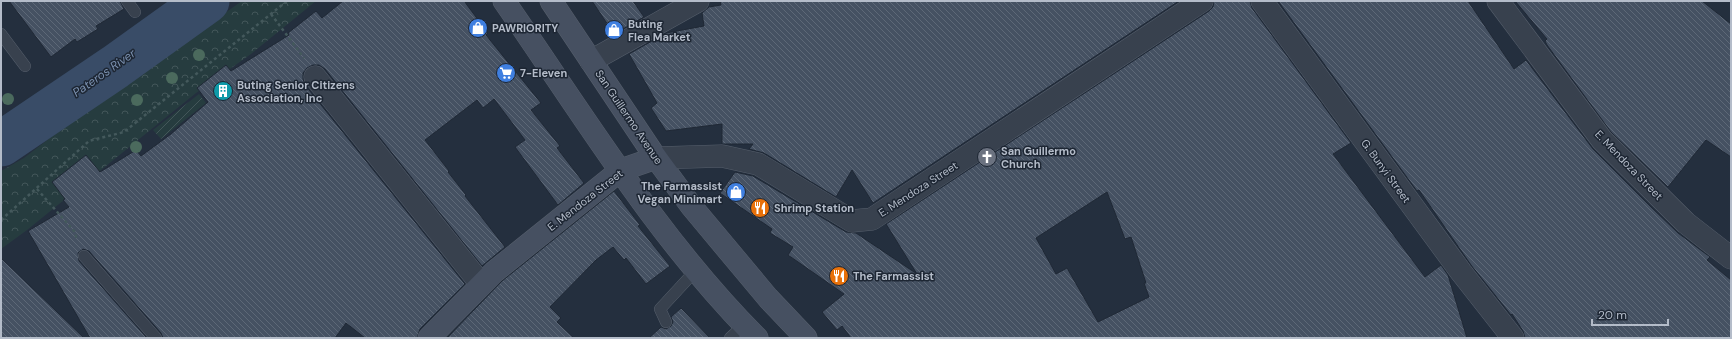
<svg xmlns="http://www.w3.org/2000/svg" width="1732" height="339" viewBox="0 0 1732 339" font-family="'DM Sans',sans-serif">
<defs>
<pattern id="park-crowns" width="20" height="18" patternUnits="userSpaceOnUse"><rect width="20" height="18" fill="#263c3f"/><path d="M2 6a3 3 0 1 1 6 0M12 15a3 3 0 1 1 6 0" fill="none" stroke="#435659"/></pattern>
<pattern id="garden-furrows" width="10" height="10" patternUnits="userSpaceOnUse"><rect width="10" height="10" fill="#263c3f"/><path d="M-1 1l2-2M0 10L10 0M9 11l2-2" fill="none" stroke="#435659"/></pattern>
<pattern id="building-back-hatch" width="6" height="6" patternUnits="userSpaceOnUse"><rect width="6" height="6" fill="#455162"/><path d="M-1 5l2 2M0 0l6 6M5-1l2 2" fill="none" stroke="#5d6877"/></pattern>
</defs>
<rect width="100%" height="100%" fill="#242f3e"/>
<path fill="url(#park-crowns)" d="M 242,1 L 316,1 L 251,54 L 196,93 L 27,230 L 1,249 L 1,171 L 24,158 L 72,121 Z"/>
<path fill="url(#garden-furrows)" d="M 199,94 L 206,103 L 161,139 L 153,130 Z"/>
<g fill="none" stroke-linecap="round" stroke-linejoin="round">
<path stroke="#394c67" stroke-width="45" d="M 1,144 L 115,67 L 207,1"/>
</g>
<path fill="url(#building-back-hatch)" stroke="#1f2835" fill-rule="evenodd" d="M 9,1 L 120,1 L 124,9 L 96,26 L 98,29 L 77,42 L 75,39 L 51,57 Z
M 343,1 L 464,1 L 488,33 L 486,35 L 541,103 L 531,110 L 560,146 L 557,148 L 584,183 L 558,205 L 515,147 L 525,140 L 494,99 L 483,108 L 477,100 L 425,140 L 449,171 L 448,172 L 466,195 L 465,196 L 505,247 L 482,266 L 325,69 L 319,65 L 313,65 L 307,68 L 303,73 L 303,79 L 305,85 L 465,284 L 420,329 L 417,338 L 365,338 L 346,323 L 335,338 L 163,338 L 161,333 L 89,251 L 83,249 L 78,253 L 79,261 L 147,338 L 90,338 L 28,231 L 69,207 L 63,200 L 65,199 L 52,182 L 86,155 L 100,172 L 136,150 L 141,156 L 171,134 L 208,102 L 197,88 L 226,65 L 231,71 L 289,35 L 288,33 L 316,11 L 322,18 Z
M 592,1 L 633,1 L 644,17 L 614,34 Z
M 720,1 L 1179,1 L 873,203 L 852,170 L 836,197 L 764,153 L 749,149 L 753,144 L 722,144 L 722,124 L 666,131 L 651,108 L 657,103 L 629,54 L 666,33 L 704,26 L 702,13 L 709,7 L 721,5 Z
M 1214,1 L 1250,1 L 1252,8 L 1351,143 L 1333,154 L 1425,277 L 1441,265 L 1448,275 L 1467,338 L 851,338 L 842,326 L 837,330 L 822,312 L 844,294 L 788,255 L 793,247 L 770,233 L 772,229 L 720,193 L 735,172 L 753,176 L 846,232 L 856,233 L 917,274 L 886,224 L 1209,11 L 1213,7 ZM 1107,192 L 1125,239 L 1131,237 L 1146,283 L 1144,283 L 1149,297 L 1098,322 L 1067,268 L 1056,274 L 1036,238 Z
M 1278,1 L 1468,1 L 1514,69 L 1526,60 L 1593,149 L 1651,207 L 1678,233 L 1710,257 L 1707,260 L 1731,280 L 1731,338 L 1525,338 L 1523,331 L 1512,314 L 1511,315 L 1471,265 L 1419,190 L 1417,191 Z
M 1515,1 L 1702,1 L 1731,24 L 1731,157 L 1706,140 L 1668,187 L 1611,132 L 1547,45 L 1545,41 L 1547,39 Z
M 614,191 L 640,225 L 638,226 L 670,266 L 646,284 L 626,258 L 624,260 L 613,247 L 596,260 L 550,307 L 561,318 L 557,322 L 574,338 L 447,338 L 502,281 Z
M 1,258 L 84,338 L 1,338 Z
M 681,308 L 710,338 L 649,338 L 661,327 L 666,329 L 671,326 L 673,322 L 671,317 Z"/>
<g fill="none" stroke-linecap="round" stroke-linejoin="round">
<defs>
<path id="lane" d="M 127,1 L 135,12
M 1,34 L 25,66
M 84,256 L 156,338
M 666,322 L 660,309 L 696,270
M 730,338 L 744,325"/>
<path id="street" d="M 1262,1 L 1461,272 L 1513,338
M 1498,1 L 1602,140 L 1686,223 L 1731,258
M 591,61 L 698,1
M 315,77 L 481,284
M 656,158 L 722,156 L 758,164 L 852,221 L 872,219 L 1202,1"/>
<path id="secondary" d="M 504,1 C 584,116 658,239 757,338
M 551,1 L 656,158 L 692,207 L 768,298 L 806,338
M 429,338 L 494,272 L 621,170 L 656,158"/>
</defs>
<use href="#lane" stroke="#565f6c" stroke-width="12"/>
<use href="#street" stroke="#565f6c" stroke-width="23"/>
<use href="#secondary" stroke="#565f6c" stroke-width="23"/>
<path stroke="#44595c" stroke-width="2.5" stroke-dasharray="3 3" stroke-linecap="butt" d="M 271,14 L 304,58
M 37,189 L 74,231 L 77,239
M 1,220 L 89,141 L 124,132 L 287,1"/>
<use href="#lane" stroke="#38414e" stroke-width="11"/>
<use href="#street" stroke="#38414e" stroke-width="22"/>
<use href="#secondary" stroke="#465061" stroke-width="22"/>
</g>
<g fill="#4b6a5d">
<circle cx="199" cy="55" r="6"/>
<circle cx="172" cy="78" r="6"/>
<circle cx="8" cy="99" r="6"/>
<circle cx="137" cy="100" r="6"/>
<circle cx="136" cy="147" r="6"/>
</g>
<defs>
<symbol id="shop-disc" viewBox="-11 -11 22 22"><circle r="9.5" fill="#3f7fe0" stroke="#1d2633"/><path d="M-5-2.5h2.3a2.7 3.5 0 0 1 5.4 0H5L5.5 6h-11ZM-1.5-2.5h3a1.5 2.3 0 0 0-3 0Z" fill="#fff"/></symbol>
<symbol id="supermarket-disc" viewBox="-11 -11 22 22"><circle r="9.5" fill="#3f7fe0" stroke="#1d2633"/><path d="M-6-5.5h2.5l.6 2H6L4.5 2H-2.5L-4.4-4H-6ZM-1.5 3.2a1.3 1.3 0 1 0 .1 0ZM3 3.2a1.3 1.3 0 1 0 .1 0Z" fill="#fff"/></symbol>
<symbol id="building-disc" viewBox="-11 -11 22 22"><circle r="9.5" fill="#0f9aa8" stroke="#1d2633"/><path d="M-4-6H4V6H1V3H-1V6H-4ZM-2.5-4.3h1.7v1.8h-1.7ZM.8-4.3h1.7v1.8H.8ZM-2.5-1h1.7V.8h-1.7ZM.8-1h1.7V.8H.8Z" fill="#fff"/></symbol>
<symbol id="church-disc" viewBox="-11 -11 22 22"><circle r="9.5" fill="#6b7280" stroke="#1d2633"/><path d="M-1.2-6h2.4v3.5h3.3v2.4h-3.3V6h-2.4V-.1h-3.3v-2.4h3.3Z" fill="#fff"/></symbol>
<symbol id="restaurant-disc" viewBox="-11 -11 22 22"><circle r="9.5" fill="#e8710a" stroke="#1d2633"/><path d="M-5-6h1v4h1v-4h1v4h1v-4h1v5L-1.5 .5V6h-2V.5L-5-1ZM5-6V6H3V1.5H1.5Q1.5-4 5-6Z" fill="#fff"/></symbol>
</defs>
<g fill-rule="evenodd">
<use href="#shop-disc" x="467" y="17" width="22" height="22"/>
<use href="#shop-disc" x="603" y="19" width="22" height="22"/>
<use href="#supermarket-disc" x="495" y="62" width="22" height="22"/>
<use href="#building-disc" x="212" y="80" width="22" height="22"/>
<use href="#church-disc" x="976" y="146" width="22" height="22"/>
<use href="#shop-disc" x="725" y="181" width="22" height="22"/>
<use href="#restaurant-disc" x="749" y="197" width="22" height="22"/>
<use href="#restaurant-disc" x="828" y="265" width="22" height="22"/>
</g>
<g text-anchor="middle" stroke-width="3" stroke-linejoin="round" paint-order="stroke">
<g font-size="11" font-weight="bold" fill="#b4bcc9" stroke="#1d2633" text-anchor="start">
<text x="628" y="28">Buting<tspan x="628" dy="13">Flea Market</tspan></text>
<text x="492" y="32">PAWRIORITY</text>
<text x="520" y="77">7-Eleven</text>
<text x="237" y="89">Buting Senior Citizens<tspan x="237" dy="13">Association, Inc</tspan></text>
<text x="1001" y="155">San Guillermo<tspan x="1001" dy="13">Church</tspan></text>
<text x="722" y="190" text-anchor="end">The Farmassist<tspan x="722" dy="13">Vegan Minimart</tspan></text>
<text x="774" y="212">Shrimp Station</text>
<text x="853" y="280">The Farmassist</text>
</g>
<g font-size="11" fill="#b4bcc9" stroke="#1d2633">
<text transform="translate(629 117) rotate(56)" y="4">San Guillermo Avenue</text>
<text transform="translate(1629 165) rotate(46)" y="4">E. Mendoza Street</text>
<text transform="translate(1386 171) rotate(54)" y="4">G. Bunyi Street</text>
<text transform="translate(918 189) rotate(-33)" y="4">E. Mendoza Street</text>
<text transform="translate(585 200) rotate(-38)" y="4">E. Mendoza Street</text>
</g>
<g font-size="12" font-style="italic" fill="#7c92b1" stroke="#1d2633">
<text transform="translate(104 73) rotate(-35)" y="4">Pateros River</text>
</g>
</g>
<rect width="1732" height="339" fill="none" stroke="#b4bcc9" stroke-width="4"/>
<path d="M1592 319v6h76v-6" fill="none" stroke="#b4bcc9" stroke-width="2"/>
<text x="1598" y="319" font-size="12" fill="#b4bcc9" stroke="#1d2633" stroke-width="3" paint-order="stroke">20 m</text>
</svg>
